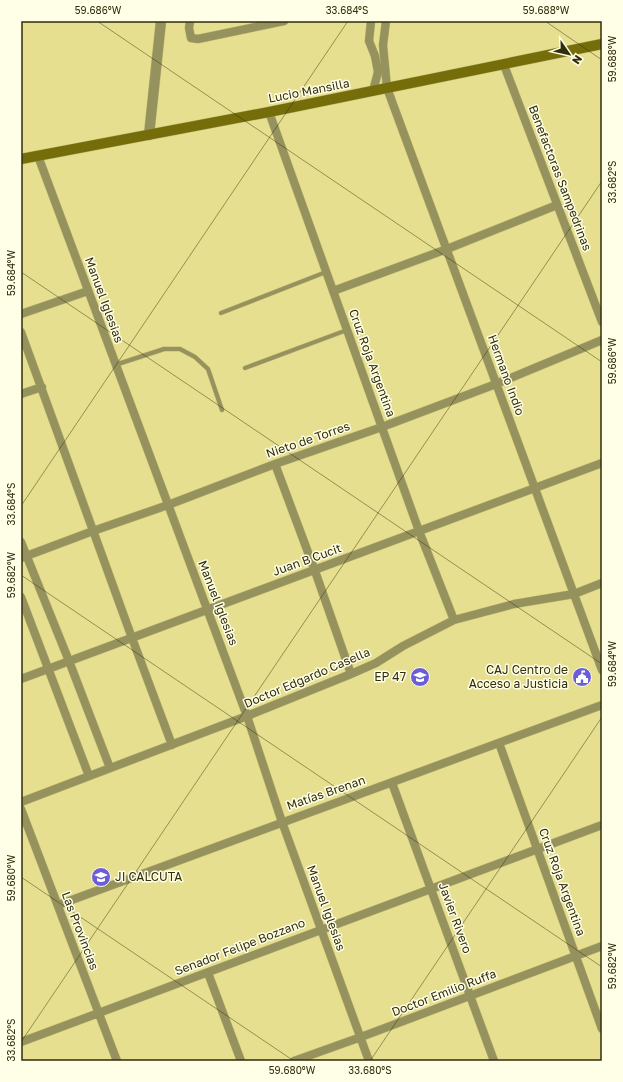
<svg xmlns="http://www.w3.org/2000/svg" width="623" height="1082" viewBox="0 0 623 1082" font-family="'Golos Text',sans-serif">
<rect width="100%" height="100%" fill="#e6df8f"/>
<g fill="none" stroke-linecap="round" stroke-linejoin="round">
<defs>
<path id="service" d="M 221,313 L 326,272
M 115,365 L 164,349 L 180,349 L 195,357 L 208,369 L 222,410
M 245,368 L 347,330"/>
<path id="minor" d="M 190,21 L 189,28 L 191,38 L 198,39 L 284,21
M 371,21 L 369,41 L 375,56 L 378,72 L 373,91
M 386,21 L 383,45 L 387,88 L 602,670
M 504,65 L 602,322
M 269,112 L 419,531 L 454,620
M 38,156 L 247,716 L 282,822 L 369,1061
M 333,291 L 447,249 L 557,205
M 21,314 L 88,291
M 21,332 L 132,638 L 172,745
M 21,394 L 42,387
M 275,464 L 315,571 L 351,674
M 21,542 L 69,661 L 110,768
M 21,558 L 93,531 L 168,505 L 275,464 L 382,427 L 496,384 L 602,340
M 21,597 L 89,776
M 21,679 L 602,463
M 499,743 L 602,1029
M 392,783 L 494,1061
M 21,802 L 247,716 L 351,674 L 376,663 L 403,646 L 454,620 L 514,604 L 574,594 L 602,583
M 21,809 L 117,1061
M 58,905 L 602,705
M 208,973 L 241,1061
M 21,1042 L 602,825
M 294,1061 L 361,1037 L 602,946"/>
<path id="tertiary" d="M 149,135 L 161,21"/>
<path id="secondary" d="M 21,159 L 269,112 L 602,44"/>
</defs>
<use href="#service" stroke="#c2bc75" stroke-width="5"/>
<use href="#minor" stroke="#c2bc75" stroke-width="9"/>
<use href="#tertiary" stroke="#c2bc75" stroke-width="11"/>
<use href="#secondary" stroke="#c2bc75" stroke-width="11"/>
<use href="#service" stroke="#96925d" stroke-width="4"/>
<use href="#minor" stroke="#96925d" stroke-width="8"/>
<use href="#tertiary" stroke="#96925d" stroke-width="10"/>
<use href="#secondary" stroke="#756d09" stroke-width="10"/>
</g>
<path fill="none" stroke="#312e0c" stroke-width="1" stroke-opacity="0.45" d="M 97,21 L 602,362M 545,21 L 602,60M 21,272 L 602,664M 21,506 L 348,21M 21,575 L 602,967M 21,877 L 294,1061M 21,1042 L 602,181M 370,1061 L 602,717"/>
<defs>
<symbol id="school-disc" viewBox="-11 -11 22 22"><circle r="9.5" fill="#6b5dd7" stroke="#fffee6"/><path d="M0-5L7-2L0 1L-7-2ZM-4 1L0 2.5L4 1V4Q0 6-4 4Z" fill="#fff"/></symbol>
<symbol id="civic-disc" viewBox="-11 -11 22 22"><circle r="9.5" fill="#6b5dd7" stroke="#fffee6"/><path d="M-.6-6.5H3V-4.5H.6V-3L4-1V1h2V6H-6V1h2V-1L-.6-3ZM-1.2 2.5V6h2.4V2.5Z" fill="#fff"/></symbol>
</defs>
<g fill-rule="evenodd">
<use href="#school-disc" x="409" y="666" width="22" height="22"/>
<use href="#civic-disc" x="571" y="666" width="22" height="22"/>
<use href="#school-disc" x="90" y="866" width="22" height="22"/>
</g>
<g text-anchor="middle" stroke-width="3" stroke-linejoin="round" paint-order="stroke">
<g font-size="12" fill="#312e0c" stroke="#fffee6">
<text transform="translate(309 91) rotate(-11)" y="4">Lucio Mansilla</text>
<text transform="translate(560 178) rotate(69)" y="4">Benefactoras Sampedrinas</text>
<text transform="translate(104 300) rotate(70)" y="4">Manuel Iglesias</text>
<text transform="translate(372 363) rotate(70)" y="4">Cruz Roja Argentina</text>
<text transform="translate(506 375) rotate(70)" y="4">Hermano Indio</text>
<text transform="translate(308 440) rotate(-19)" y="4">Nieto de Torres</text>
<text transform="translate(307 560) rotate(-20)" y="4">Juan B Cucit</text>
<text transform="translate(218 603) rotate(69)" y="4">Manuel Iglesias</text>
<text transform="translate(307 678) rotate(-23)" y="4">Doctor Edgardo Casella</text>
<text transform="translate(326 793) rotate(-19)" y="4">Matías Brenan</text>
<text transform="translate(562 882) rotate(70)" y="4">Cruz Roja Argentina</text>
<text transform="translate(326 908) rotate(70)" y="4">Manuel Iglesias</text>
<text transform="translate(455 918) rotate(70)" y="4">Javier Rivero</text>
<text transform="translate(80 931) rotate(69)" y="4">Las Provincias</text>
<text transform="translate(240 947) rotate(-21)" y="4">Senador Felipe Bozzano</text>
<text transform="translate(444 993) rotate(-21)" y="4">Doctor Emilio Ruffa</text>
</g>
<g font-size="12" fill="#312e0c" stroke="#fffee6" text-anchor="end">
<text x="568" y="674">CAJ Centro de<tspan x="568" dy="14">Acceso a Justicia</tspan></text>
<text x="406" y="681">EP 47</text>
<text x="115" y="881" text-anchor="start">JI CALCUTA</text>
</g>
</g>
<rect width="623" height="1082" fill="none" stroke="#fffee6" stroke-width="44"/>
<g transform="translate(569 54) rotate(124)" stroke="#fffee6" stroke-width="3" paint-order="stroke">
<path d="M0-3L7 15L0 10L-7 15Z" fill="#312e0c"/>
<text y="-6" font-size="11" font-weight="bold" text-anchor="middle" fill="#312e0c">N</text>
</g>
<rect x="22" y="22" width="579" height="1038" fill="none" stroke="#312e0c" stroke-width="1.5"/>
<g font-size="10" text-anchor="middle" fill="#312e0c">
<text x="98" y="14">59.686°W</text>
<text x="347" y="14">33.684°S</text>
<text x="546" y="14">59.688°W</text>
<text transform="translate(612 59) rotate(-90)" y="4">59.688°W</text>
<text transform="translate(612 182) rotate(-90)" y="4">33.682°S</text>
<text transform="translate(11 273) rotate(-90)" y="4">59.684°W</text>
<text transform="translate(612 361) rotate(-90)" y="4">59.686°W</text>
<text transform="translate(11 504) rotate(-90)" y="4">33.684°S</text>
<text transform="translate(11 575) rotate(-90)" y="4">59.682°W</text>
<text transform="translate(612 664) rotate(-90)" y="4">59.684°W</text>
<text transform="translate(11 878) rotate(-90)" y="4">59.680°W</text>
<text transform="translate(612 966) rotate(-90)" y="4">59.682°W</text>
<text transform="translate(11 1040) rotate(-90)" y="4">33.682°S</text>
<text x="292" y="1074">59.680°W</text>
<text x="370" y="1074">33.680°S</text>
</g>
</svg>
